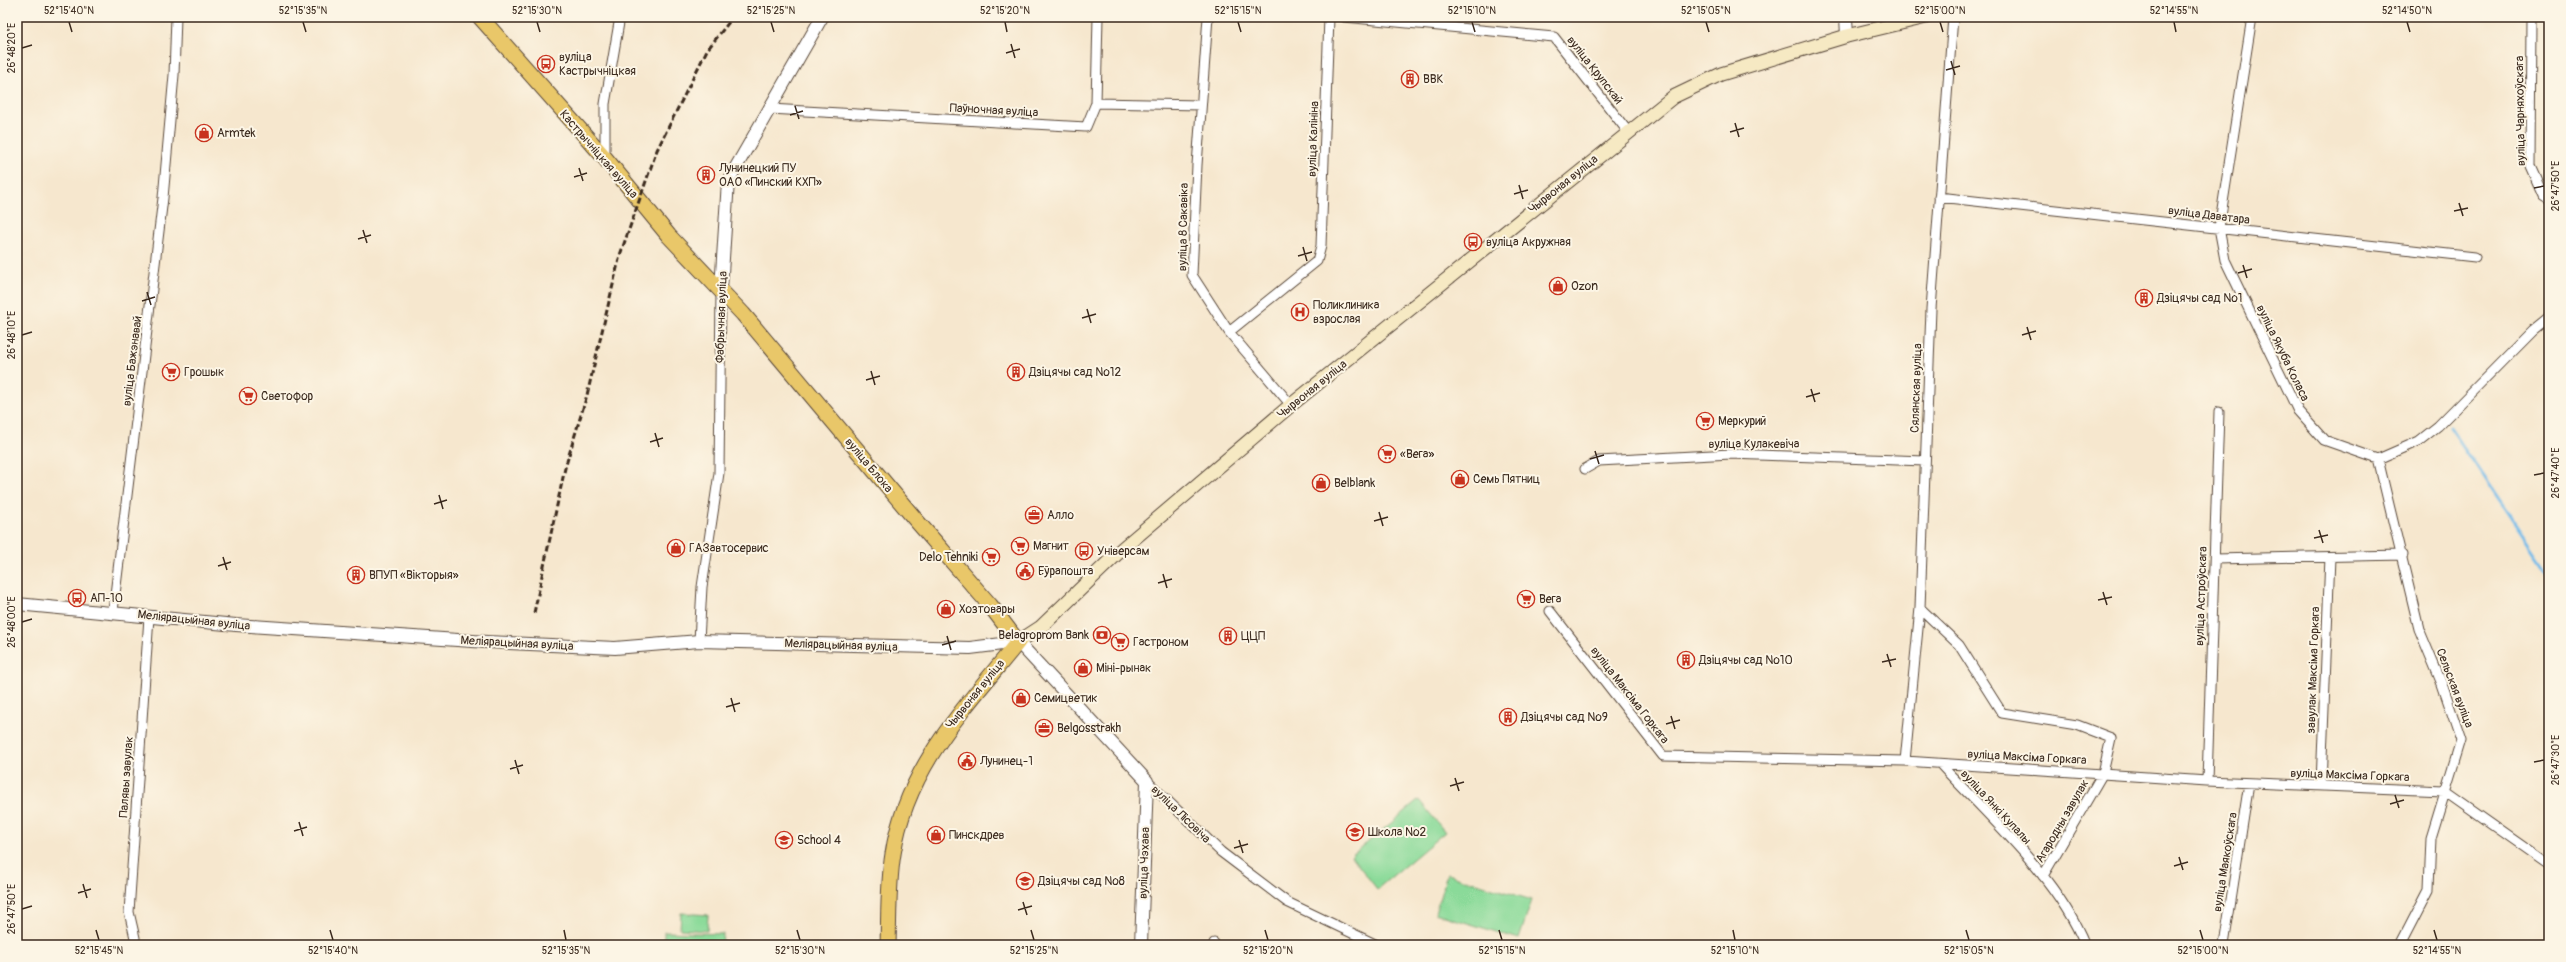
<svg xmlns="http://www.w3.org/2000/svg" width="2566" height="962" viewBox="0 0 2566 962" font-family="Pangolin,sans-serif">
<rect width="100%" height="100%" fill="#fcf5e5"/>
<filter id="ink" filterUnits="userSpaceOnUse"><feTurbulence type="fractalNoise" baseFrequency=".025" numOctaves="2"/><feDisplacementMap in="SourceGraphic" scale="8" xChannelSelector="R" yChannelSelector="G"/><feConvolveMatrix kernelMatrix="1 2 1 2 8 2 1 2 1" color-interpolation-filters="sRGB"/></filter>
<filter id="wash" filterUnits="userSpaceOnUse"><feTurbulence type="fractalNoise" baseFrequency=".012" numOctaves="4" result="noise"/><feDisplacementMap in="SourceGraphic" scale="16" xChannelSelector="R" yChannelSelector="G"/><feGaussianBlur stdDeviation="0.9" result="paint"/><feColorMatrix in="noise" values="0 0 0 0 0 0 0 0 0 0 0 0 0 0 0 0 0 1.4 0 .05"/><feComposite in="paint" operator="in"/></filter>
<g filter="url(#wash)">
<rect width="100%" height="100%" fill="#f6e7ce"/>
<path fill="#8ada99" stroke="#62825c" d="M 1419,800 L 1445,832 L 1377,889 L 1351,856 Z
M 1447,874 L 1532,900 L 1519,939 L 1435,913 Z
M 681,913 L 708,915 L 707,931 L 680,929 Z
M 664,932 L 723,934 L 722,945 L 664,945 Z"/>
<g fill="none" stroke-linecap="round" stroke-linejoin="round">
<path stroke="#71bbea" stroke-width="3" d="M 2450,427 L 2549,573"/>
</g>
</g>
<g filter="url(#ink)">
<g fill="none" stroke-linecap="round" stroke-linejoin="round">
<defs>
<path id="minor" d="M 1208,17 L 1197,165 L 1192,275 L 1229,332 L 1291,405
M 1344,17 L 1554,37 L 1629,133
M 2252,17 L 2219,228 L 2225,260 L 2298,411 L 2324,440 L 2378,459 L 2419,441 L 2438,426 L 2533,330 L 2549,317
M 2531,17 L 2530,166 L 2543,195 L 2549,199
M 1096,103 L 1098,17
M 770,109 L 1086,127 L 1096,103 L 1201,105
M 605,158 L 605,104 L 620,17
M 1939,197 L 2475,257
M 1229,332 L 1317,261 L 1321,246 L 1329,17
M 2378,459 L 2419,629 L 2442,684 L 2461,740 L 2431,838 L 2429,889 L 2400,945
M 1585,469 L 1599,461 L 1731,454 L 1925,461
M 2215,559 L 2403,555
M 1920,608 L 1959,645 L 2002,713 L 2077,725 L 2111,738 L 2103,773 L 2043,876
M 113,611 L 163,198 L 174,75 L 176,17
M 1550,611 L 1663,756 L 1905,761 L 2207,781 L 2444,791 L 2549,865
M 699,641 L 702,587 L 719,473 L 721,290
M 1905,761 L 1920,608 L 1931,309 L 1953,17
M 1941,765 C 1990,818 2058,878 2085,945
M 1147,781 L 1221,852 L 1287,902 L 1377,945
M 2207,781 L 2219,412
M 2321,784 L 2330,557
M 135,938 L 129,912 L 149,617
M 1214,945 L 1214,943
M 2224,945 L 2249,783"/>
<path id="tertiary" d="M 1846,17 L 1847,36
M 721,289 L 728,181 L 822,17
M 17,604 L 236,625 L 487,642 L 615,648 L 699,641 L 970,648 L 1018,642 L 1147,781 L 1141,945"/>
<path id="secondary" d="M 1018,642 L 1041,627 L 1123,548 L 1291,405 L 1673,97 L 1721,74 L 1847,36 L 1926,17"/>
<path id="primary" d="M 480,17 L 605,158 L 669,236 L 743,314 L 915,519 L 990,605 L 1018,642 C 966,707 906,767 893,854 C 888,883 889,915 888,945"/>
</defs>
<use href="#minor" stroke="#574638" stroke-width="11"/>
<use href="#tertiary" stroke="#574638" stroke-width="14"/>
<use href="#secondary" stroke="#574638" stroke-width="15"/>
<use href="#primary" stroke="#574638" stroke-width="17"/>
<use href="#minor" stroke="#fff" stroke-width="9"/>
<use href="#tertiary" stroke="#fff" stroke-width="12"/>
<use href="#secondary" stroke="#f6e9c3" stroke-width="13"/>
<use href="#primary" stroke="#e9c769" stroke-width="15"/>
<path stroke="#3b2a1e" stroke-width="3" stroke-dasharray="6 3" stroke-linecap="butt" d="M 534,613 L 565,468 L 587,395 L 620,255 L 657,150 L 707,50 L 733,17"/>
</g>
</g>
<path fill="none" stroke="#3b2a1e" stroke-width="1.5" d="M 69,22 L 72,32M 303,22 L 306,32M 537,22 L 540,32M 771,22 L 774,32M 1005,22 L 1007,32M 1238,22 L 1241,32M 1472,22 L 1475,32M 1706,22 L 1709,32M 1940,22 L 1943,32M 2174,22 L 2176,32M 2407,22 L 2410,32M 1011,44 L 1015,58M 22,48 L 32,45M 1006,53 L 1020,49M 1951,61 L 1955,75M 1946,70 L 1960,66M 795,106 L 799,119M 790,115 L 803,111M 1735,123 L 1739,137M 1730,132 L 1744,128M 579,168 L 583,181M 574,177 L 587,173M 1519,185 L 1523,199M 2534,188 L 2544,186M 1514,194 L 1528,190M 2459,203 L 2463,216M 2454,211 L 2468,208M 363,230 L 367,243M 358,239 L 371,235M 1303,247 L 1307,261M 1298,256 L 1312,252M 2243,265 L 2247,278M 2238,273 L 2252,269M 147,292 L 151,305M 142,301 L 155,297M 1087,309 L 1091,323M 1082,318 L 1096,314M 2027,327 L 2031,340M 22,335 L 32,332M 2022,335 L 2036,331M 871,371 L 875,385M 866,380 L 880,376M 1811,389 L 1815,402M 1806,397 L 1820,393M 655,433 L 659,447M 650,442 L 663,438M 1595,451 L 1599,464M 1590,459 L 1604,455M 2534,475 L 2544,473M 439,495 L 443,509M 434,504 L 447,500M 1379,512 L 1383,526M 1374,521 L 1388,517M 2319,530 L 2323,543M 2314,538 L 2328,535M 223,557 L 227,570M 218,566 L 231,562M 1163,574 L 1167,588M 1158,583 L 1172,579M 2103,592 L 2107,605M 2098,600 L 2112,597M 22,622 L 32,619M 947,636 L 951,650M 942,645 L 956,641M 1887,654 L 1891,667M 1882,662 L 1896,659M 731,698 L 735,712M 726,707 L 740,703M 1671,716 L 1675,729M 1666,724 L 1680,720M 515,760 L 519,774M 2534,762 L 2544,760M 510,769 L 523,765M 1455,778 L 1459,791M 1450,786 L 1464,782M 2395,795 L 2399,808M 2390,804 L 2404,800M 299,822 L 303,836M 294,831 L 307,827M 1239,840 L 1243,853M 1234,848 L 1248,844M 2179,857 L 2183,870M 2174,866 L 2188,862M 83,884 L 87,898M 78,893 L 91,889M 1023,902 L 1027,915M 22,909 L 32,906M 1018,910 L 1032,906M 96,930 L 99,940M 330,930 L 333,940M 564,930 L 566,940M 797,930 L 800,940M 1031,930 L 1034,940M 1265,930 L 1268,940M 1499,930 L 1502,940M 1733,930 L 1735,940M 1966,930 L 1969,940M 2200,930 L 2203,940M 2434,930 L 2437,940"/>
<defs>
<symbol id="bus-ring" viewBox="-11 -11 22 22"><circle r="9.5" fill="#fcf5e5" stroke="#c8321e" stroke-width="1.5"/><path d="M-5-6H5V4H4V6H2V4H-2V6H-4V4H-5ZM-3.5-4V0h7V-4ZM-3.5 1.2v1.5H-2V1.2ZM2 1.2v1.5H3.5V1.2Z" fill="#c8321e"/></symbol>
<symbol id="building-ring" viewBox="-11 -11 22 22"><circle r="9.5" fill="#fcf5e5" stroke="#c8321e" stroke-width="1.5"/><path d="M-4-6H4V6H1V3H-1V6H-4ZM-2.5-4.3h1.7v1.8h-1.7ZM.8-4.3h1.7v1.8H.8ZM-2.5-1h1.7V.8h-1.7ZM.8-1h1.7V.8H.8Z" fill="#c8321e"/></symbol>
<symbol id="shop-ring" viewBox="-11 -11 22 22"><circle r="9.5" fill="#fcf5e5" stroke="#c8321e" stroke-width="1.5"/><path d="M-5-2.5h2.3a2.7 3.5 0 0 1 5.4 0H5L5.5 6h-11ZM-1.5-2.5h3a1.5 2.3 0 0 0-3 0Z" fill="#c8321e"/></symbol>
<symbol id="hospital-ring" viewBox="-11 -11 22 22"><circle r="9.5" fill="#fcf5e5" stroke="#c8321e" stroke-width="1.5"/><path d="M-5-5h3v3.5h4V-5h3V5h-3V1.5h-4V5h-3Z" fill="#c8321e"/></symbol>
<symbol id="supermarket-ring" viewBox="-11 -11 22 22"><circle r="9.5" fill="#fcf5e5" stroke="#c8321e" stroke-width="1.5"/><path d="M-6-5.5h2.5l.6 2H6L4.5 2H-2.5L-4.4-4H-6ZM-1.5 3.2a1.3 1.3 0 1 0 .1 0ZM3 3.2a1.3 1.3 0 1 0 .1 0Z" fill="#c8321e"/></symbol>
<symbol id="office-ring" viewBox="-11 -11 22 22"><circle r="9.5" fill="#fcf5e5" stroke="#c8321e" stroke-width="1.5"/><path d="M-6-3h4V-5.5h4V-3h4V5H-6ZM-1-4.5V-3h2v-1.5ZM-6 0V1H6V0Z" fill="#c8321e"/></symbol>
<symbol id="civic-ring" viewBox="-11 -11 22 22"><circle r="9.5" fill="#fcf5e5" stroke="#c8321e" stroke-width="1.5"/><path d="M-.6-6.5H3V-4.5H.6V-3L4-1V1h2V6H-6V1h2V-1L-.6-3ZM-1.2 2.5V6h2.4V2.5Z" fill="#c8321e"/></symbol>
<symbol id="bank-ring" viewBox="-11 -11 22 22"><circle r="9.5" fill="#fcf5e5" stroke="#c8321e" stroke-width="1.5"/><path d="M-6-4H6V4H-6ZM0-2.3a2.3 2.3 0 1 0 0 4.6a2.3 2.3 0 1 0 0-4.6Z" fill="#c8321e"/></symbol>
<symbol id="school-ring" viewBox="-11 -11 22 22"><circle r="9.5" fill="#fcf5e5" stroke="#c8321e" stroke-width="1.5"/><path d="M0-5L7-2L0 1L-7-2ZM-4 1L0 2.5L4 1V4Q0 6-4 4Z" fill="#c8321e"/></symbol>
</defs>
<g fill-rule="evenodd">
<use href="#bus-ring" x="536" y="54" width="20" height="20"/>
<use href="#building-ring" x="1400" y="69" width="20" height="20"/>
<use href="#shop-ring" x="194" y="123" width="20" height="20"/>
<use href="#building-ring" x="696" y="165" width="20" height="20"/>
<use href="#bus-ring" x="1463" y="232" width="20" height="20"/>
<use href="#shop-ring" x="1548" y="276" width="20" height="20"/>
<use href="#building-ring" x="2134" y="288" width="20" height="20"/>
<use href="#hospital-ring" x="1290" y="302" width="20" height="20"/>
<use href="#supermarket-ring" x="161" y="362" width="20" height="20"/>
<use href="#building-ring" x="1006" y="362" width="20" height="20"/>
<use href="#supermarket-ring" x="238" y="386" width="20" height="20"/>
<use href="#supermarket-ring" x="1695" y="411" width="20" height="20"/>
<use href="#supermarket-ring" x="1377" y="444" width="20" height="20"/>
<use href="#shop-ring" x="1450" y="469" width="20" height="20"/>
<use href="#shop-ring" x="1311" y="473" width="20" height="20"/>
<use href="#office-ring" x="1024" y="505" width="20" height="20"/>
<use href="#supermarket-ring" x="1010" y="536" width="20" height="20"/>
<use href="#shop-ring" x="666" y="538" width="20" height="20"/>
<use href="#bus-ring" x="1074" y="541" width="20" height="20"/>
<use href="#supermarket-ring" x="981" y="547" width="20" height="20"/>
<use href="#civic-ring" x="1015" y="561" width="20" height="20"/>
<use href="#building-ring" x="346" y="565" width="20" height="20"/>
<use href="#bus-ring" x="67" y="588" width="20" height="20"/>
<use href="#supermarket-ring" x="1516" y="589" width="20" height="20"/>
<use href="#shop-ring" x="936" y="599" width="20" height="20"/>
<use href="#bank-ring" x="1092" y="625" width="20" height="20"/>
<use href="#building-ring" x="1218" y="626" width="20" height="20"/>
<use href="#supermarket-ring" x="1110" y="632" width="20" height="20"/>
<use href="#building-ring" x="1676" y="650" width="20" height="20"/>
<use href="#shop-ring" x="1073" y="658" width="20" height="20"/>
<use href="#shop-ring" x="1011" y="688" width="20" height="20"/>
<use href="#building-ring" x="1498" y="707" width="20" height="20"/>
<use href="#office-ring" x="1034" y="718" width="20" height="20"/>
<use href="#civic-ring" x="957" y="751" width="20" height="20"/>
<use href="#school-ring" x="1345" y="822" width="20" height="20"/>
<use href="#shop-ring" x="926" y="825" width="20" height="20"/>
<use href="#school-ring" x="774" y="830" width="20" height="20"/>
<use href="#school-ring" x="1015" y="871" width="20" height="20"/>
</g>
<g text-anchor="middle" stroke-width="4" stroke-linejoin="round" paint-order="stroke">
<g font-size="12" fill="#3b2a1e" stroke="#fcf5e5" text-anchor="start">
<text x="559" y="61">вуліца<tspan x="559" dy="14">Кастрычніцкая</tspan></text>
<text x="1423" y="83">ВВК</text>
<text x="217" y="137">Armtek</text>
<text x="719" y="172">Лунинецкий ПУ<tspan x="719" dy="14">ОАО «Пинский КХП»</tspan></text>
<text x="1486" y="246">вуліца Акружная</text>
<text x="1571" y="290">Ozon</text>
<text x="2157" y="302">Дзіцячы сад №1</text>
<text x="1313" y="309">Поликлиника<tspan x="1313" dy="14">взрослая</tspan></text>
<text x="184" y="376">Грошык</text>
<text x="1029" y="376">Дзіцячы сад №12</text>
<text x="261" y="400">Светофор</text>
<text x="1718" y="425">Меркурий</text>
<text x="1400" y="458">«Вега»</text>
<text x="1473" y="483">Семь Пятниц</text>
<text x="1334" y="487">Belblank</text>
<text x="1047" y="519">Алло</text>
<text x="1033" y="550">Магнит</text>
<text x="689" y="552">ГАЗавтосервис</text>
<text x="1097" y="555">Універсам</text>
<text x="978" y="561" text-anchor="end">Delo Tehniki</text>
<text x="1038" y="575">Еўрапошта</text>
<text x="369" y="579">ВПУП «Вікторыя»</text>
<text x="90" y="602">АП-10</text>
<text x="1539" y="603">Вега</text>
<text x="959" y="613">Хозтовары</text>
<text x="1089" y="639" text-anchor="end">Belagroprom Bank</text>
<text x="1241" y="640">ЦЦП</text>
<text x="1133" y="646">Гастроном</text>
<text x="1699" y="664">Дзіцячы сад №10</text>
<text x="1096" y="672">Міні-рынак</text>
<text x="1034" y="702">Семицветик</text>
<text x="1521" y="721">Дзіцячы сад №9</text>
<text x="1057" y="732">Belgosstrakh</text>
<text x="980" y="765">Лунинец-1</text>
<text x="1368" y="836">Школа №2</text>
<text x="949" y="839">Пинскдрев</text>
<text x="797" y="844">School 4</text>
<text x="1038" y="885">Дзіцячы сад №8</text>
</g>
<g font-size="12" fill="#3b2a1e" stroke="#fcf5e5">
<text transform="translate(1595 70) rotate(52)" y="4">вуліца Крупскай</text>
<text transform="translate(994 110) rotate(3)" y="4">Паўночная вуліца</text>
<text transform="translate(2520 111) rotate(-91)" y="4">вуліца Чарняхоўскага</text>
<text transform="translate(1313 139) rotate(-88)" y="4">вуліца Калініна</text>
<text transform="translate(599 154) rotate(49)" y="4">Кастрычніцкая вуліца</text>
<text transform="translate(1563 184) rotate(-39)" y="4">Чырвоная вуліца</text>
<text transform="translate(2209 215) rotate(7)" y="4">вуліца Даватара</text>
<text transform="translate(1183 227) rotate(-89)" y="4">вуліца 8 Сакавіка</text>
<text transform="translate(721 317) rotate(-88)" y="4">Фабрычная вуліца</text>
<text transform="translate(2283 353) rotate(64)" y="4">вуліца Якуба Коласа</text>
<text transform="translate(132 361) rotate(-83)" y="4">вуліца Бажэнавай</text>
<text transform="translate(1916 388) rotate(-88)" y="4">Сялянская вуліца</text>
<text transform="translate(1312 389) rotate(-39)" y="4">Чырвоная вуліца</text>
<text x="1754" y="448">вуліца Кулакевіча</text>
<text transform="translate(869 465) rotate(50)" y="4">вуліца Блока</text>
<text transform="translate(2201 596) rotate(-88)" y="4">вуліца Астроўскага</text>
<text transform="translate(194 620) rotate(6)" y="4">Меліярацыйная вуліца</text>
<text transform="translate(517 643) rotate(3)" y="4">Меліярацыйная вуліца</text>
<text transform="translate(841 645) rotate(2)" y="4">Меліярацыйная вуліца</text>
<text transform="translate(2313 670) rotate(-88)" y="4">завулак Максіма Горкага</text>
<text transform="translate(2455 688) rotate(69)" y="4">Сельская вуліца</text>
<text transform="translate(975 694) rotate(-51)" y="4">Чырвоная вуліца</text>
<text transform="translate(1630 695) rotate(52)" y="4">вуліца Максіма Горкага</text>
<text transform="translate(2027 757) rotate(3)" y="4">вуліца Максіма Горкага</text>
<text transform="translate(2350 775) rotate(2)" y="4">вуліца Максіма Горкага</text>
<text transform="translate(126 777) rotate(-86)" y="4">Палявы завулак</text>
<text transform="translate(1996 807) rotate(47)" y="4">вуліца Янкі Купалы</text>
<text transform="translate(1181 814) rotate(44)" y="4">вуліца Лісовіча</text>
<text transform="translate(2062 821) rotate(-60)" y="4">Агародны завулак</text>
<text transform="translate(2225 862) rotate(-81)" y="4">вуліца Маякоўскага</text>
<text transform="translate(1144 863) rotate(-88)" y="4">вуліца Чэхава</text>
</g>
</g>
<rect width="2566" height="962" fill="none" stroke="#fcf5e5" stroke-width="44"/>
<rect x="22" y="22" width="2522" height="918" fill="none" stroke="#3b2a1e" stroke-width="1.5"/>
<g font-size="10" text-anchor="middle" fill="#3b2a1e">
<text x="69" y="14">52°15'40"N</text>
<text x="303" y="14">52°15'35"N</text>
<text x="537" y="14">52°15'30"N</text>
<text x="771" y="14">52°15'25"N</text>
<text x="1005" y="14">52°15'20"N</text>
<text x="1238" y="14">52°15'15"N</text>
<text x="1472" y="14">52°15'10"N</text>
<text x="1706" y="14">52°15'05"N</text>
<text x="1940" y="14">52°15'00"N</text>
<text x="2174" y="14">52°14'55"N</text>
<text x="2407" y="14">52°14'50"N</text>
<text transform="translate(11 48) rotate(-90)" y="4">26°48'20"E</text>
<text transform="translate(2555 186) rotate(-90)" y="4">26°47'50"E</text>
<text transform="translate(11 335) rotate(-90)" y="4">26°48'10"E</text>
<text transform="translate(2555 473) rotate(-90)" y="4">26°47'40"E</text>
<text transform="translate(11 622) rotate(-90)" y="4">26°48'00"E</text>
<text transform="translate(2555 760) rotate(-90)" y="4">26°47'30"E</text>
<text transform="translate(11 909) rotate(-90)" y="4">26°47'50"E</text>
<text x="99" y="954">52°15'45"N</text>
<text x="333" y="954">52°15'40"N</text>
<text x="566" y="954">52°15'35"N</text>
<text x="800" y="954">52°15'30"N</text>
<text x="1034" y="954">52°15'25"N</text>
<text x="1268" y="954">52°15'20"N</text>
<text x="1502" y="954">52°15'15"N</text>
<text x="1735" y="954">52°15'10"N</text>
<text x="1969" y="954">52°15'05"N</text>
<text x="2203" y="954">52°15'00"N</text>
<text x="2437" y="954">52°14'55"N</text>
</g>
</svg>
